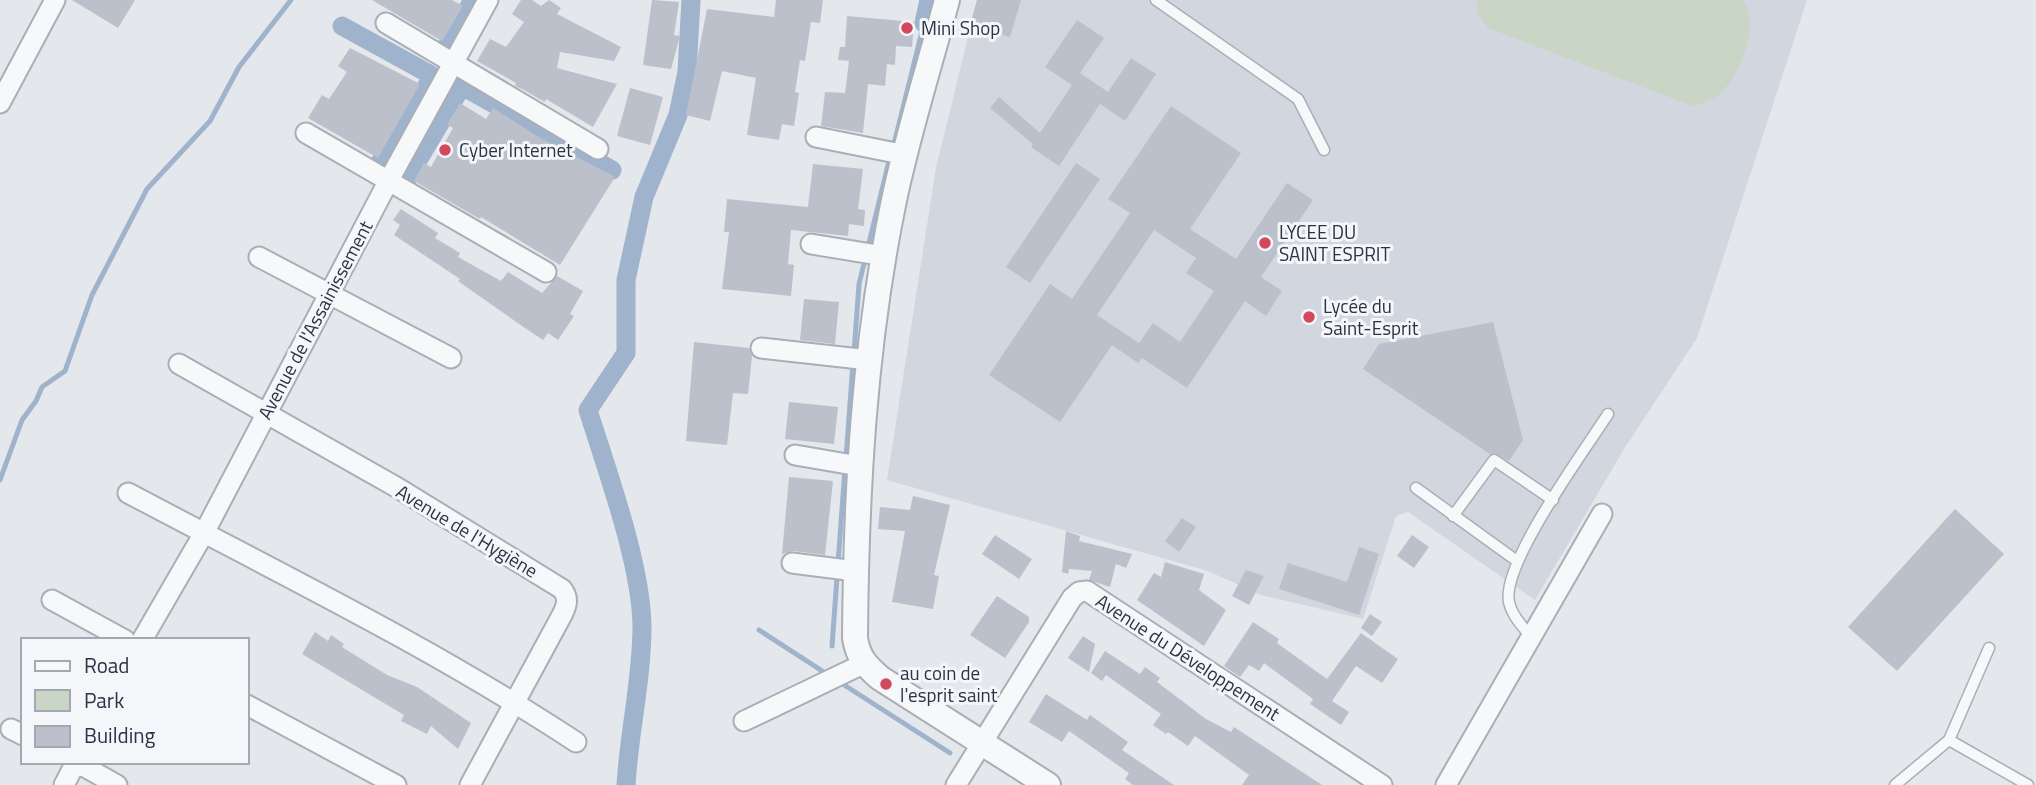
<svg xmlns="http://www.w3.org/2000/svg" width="2036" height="785" viewBox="0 0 2036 785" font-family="'Titillium Web',sans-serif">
<rect width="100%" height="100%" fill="#e4e7ec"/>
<path fill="#d2d6de" d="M 977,0 L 1807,0 L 1697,338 L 1624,449 L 1535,600 L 1408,512 L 1396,516 L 1363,619 L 1261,595 L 1208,571 L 887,480 L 936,168 Z"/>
<path fill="#c9d6c5" d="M 1476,0 L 1742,0 C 1762,24 1739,77 1719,95 C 1712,101 1701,103 1693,106 L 1488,28 L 1478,13 Z"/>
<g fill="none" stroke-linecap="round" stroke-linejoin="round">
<path stroke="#9fb4cc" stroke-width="5" d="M 893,148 L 924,23
M 854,353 L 859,284 L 890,157
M 846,458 L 853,363
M 0,480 L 22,420 L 36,401 L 42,387 L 65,371 L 92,295 L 147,189 L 210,121 L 239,67 L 291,0
M 759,630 L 830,676
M 832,646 L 845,468
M 838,681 L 950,753"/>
<path stroke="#9fb4cc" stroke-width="19" d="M 924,23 L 929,0
M 342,26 L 433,76 L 376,169
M 444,51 L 473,0
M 407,179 L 462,86 L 612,170
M 626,785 C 629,732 642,680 642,626 C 641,563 607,471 588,410 L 626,353 L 626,280 L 644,197 L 678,115 L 687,72 L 691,0"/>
</g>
<path fill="#bbc0ca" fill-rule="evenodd" d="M 72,0 L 135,0 L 118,28 Z
M 372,0 L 452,0 L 463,6 L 442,41 Z
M 521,0 L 532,0 L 541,6 L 549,0 L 561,8 L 557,14 L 621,47 L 614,61 L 560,52 L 557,68 L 617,84 L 593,127 L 546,99 L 545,102 L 522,89 L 515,86 L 516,83 L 477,61 L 490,39 L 506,47 L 524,22 L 512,14 Z
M 652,0 L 679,2 L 674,35 L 680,36 L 671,69 L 643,65 Z
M 776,0 L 823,0 L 820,23 L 811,22 L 805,61 L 800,60 L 795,92 L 799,93 L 794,126 L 782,124 L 779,140 L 747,135 L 756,78 L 722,71 L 710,121 L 686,115 L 707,9 L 774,17 Z
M 977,0 L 1021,0 L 1010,37 L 970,25 Z
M 847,16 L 914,22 L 912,47 L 896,46 L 895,65 L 887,64 L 885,86 L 868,84 L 863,133 L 821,126 L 825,92 L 845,93 L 849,61 L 838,60 L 840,47 L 845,47 Z
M 1077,20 L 1104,38 L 1080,73 L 1108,92 L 1131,58 L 1156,74 L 1125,121 L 1100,104 L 1059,166 L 1031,147 L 1033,144 L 990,108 L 999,97 L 1040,133 L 1072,85 L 1045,67 Z
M 350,48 L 420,84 L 378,158 L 308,118 L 322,95 L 329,99 L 347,72 L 338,66 Z
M 630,88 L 663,97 L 650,145 L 617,136 Z
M 460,103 L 486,119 L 493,108 L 537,136 L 615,177 L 560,265 L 481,217 L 480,219 L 414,181 L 424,163 L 431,167 L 453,128 L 447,125 Z
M 1171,106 L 1241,153 L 1190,229 L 1236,259 L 1287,183 L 1313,200 L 1261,277 L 1282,291 L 1266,316 L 1245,301 L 1187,388 L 1142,358 L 1138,363 L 1112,345 L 1060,422 L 989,375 L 1050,284 L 1072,299 L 1130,213 L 1108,199 ZM 1154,230 L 1196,258 L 1186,273 L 1214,291 L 1180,342 L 1153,323 L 1139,343 L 1097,315 Z
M 1076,163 L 1100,179 L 1030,283 L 1006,267 Z
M 813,164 L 863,169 L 858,209 L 865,210 L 864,226 L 849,224 L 848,236 L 791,230 L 788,264 L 794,265 L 791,296 L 722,289 L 729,232 L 724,232 L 727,199 L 808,207 Z
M 401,209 L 438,233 L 435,238 L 460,253 L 458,257 L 501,281 L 508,272 L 542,293 L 557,276 L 583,291 L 570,314 L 574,316 L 558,340 L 548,333 L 543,340 L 522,326 L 458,281 L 460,279 L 394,235 L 400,225 L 393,220 Z
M 804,299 L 839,302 L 835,344 L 800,340 Z
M 1493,322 L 1523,440 L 1509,461 L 1495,453 L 1490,454 L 1363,369 L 1379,344 Z
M 694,342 L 749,348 L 752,356 L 748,394 L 733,393 L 727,445 L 686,441 Z
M 789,402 L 838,407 L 834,444 L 785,439 Z
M 789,477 L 833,481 L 825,555 L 794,551 L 782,554 Z
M 913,496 L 950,505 L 934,575 L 939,576 L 933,609 L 892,602 L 905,531 L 878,529 L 880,507 L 910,510 Z
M 1955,509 L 2004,554 L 1897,671 L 1848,627 Z
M 1182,518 L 1196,527 L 1179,552 L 1165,541 Z
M 1066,531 L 1080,536 L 1079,541 L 1132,554 L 1126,568 L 1116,564 L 1110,587 L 1089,580 L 1092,571 L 1069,569 L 1068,574 L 1062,572 Z
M 995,535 L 1032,559 L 1019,579 L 982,554 Z
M 1412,535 L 1429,547 L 1414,568 L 1397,556 Z
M 1359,547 L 1379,554 L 1359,615 L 1279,589 L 1288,563 L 1347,582 Z
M 1165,562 L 1204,574 L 1199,590 L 1226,610 L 1204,646 L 1137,600 L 1154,573 L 1161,577 Z
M 1246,570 L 1264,576 L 1249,605 L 1232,596 Z
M 997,596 L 1029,617 L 1029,622 L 1005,658 L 970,635 Z
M 1370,614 L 1382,622 L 1372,636 L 1361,628 Z
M 1253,622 L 1279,639 L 1277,643 L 1327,679 L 1361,633 L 1398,659 L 1382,683 L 1356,666 L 1332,701 L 1349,712 L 1341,725 L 1310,704 L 1313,699 L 1264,663 L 1259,671 L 1249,665 L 1240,677 L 1224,666 Z
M 315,632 L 328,641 L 331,635 L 344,644 L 342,647 L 387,675 L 417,687 L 471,723 L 458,749 L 431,726 L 427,734 L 401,721 L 404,715 L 302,654 Z
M 1083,636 L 1095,644 L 1089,672 L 1068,658 Z
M 1105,651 L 1140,674 L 1145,667 L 1160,678 L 1157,682 L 1206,719 L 1231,732 L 1234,727 L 1322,785 L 1242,785 L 1249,775 L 1195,736 L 1188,746 L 1168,732 L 1166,734 L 1153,725 L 1161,714 L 1106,675 L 1102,681 L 1091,673 Z
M 1046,694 L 1087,720 L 1090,715 L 1128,742 L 1122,750 L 1174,785 L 1133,785 L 1125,779 L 1129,773 L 1069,731 L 1062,742 L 1029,722 Z"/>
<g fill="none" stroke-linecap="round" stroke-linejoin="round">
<defs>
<path id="service" d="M 1156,0 L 1298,99 L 1324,150
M 1416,488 L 1517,561
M 1453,516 L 1494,460 L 1553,500
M 1532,638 C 1523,627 1512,616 1509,602 C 1501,564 1585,450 1608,414
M 1949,740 L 2028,785
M 1895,785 L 1949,740 L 1989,648"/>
<path id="minor" d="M 386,23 L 598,149
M 0,103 L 55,0
M 306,133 L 546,272
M 816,137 L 906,155
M 811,244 L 884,256
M 259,257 L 451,358
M 761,348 L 869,360
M 179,364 L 398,488 L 562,589 C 569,598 567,605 562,615 L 470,785
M 795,455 L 859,466
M 128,493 C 279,573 433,648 576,742
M 792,563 L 855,571
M 52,600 L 125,640
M 142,640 L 204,533 L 389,180 L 488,0
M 247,705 L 396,785
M 744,721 L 863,664
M 11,729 L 23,735
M 76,762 L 117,785
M 64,785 L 76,762
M 956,785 L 1072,598 L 1079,592 L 1087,591 L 1382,785
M 1446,785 L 1602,514"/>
<path id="tertiary" d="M 947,0 C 929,68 907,136 893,205 C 864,348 856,493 855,638 C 858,657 865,665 880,678 L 1048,785"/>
</defs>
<use href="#service" stroke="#a9aeb7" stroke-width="13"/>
<use href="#minor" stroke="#a9aeb7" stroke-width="23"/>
<use href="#tertiary" stroke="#a9aeb7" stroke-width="28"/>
<use href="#service" stroke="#f7f8fa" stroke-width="10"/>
<use href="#minor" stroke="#f7f8fa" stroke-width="19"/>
<use href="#tertiary" stroke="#f7f8fa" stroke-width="24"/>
</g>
<g fill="#d1495b" stroke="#f4f6f9" stroke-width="2.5">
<circle cx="907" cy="28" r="7"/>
<circle cx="445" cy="150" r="7"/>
<circle cx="1265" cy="243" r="7"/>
<circle cx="1309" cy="317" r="7"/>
<circle cx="886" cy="684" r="7"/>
</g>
<g text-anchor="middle" stroke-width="6" stroke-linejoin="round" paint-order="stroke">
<g font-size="19" fill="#2b3445" stroke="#f4f6f9" text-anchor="start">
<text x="921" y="35">Mini Shop</text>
<text x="459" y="157">Cyber Internet</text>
<text x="1279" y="239">LYCEE DU<tspan x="1279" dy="22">SAINT ESPRIT</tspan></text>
<text x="1323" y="313">Lycée du<tspan x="1323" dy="22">Saint-Esprit</tspan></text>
<text x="900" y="680">au coin de<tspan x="900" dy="22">l'esprit saint</tspan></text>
</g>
<g font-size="19" fill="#2b3445" stroke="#f4f6f9">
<text transform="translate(315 320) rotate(-62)" y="7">Avenue de l'Assainissement</text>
<text transform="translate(467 531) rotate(31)" y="7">Avenue de l'Hygiène</text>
<text transform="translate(1188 657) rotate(33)" y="7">Avenue du Développement</text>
</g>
</g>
<rect x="21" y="638" width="228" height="126" fill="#f4f6f9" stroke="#a4a8b1" stroke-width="2"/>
<rect x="35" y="661" width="35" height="10" fill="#f7f8fa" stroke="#a4a8b1" stroke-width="2"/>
<text x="84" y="673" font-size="21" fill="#2b3445">Road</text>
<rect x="35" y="690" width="35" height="21" fill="#c9d6c5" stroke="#a4a8b1" stroke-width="2"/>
<text x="84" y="708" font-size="21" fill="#2b3445">Park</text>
<rect x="35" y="726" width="35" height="21" fill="#bbc0ca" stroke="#a4a8b1" stroke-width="2"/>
<text x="84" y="743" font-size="21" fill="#2b3445">Building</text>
</svg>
